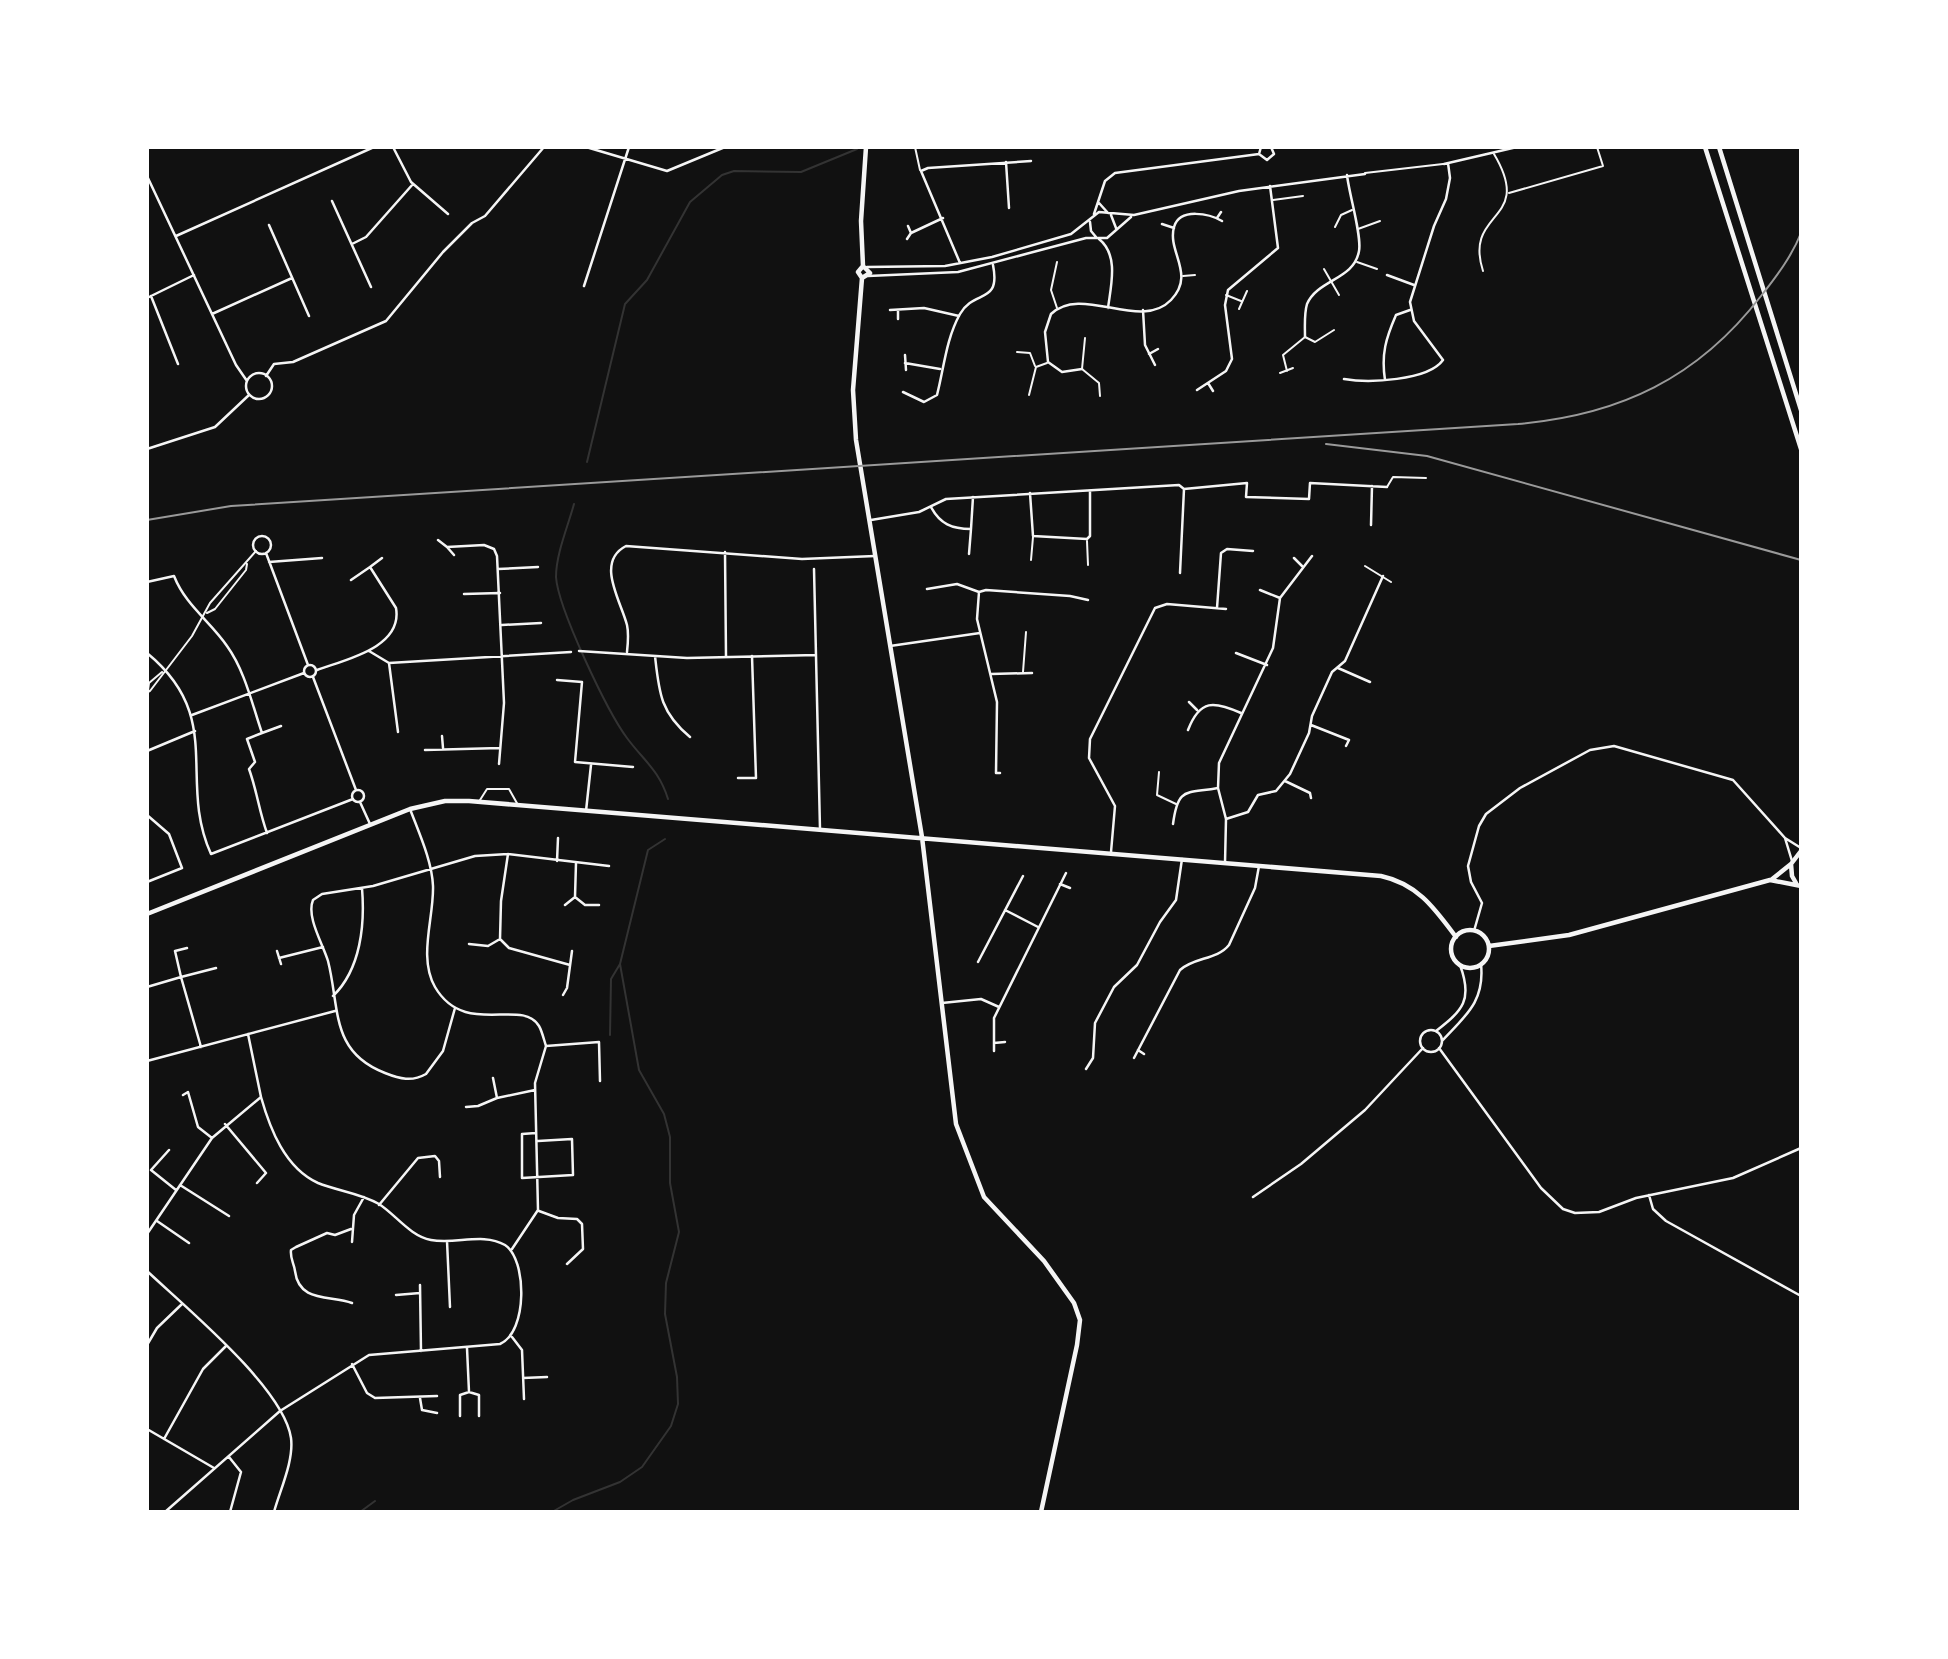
<svg xmlns="http://www.w3.org/2000/svg" width="1948" height="1659" viewBox="0 0 1948 1659" font-family="Lato,sans-serif">
<rect width="100%" height="100%" fill="#111"/>
<g fill="none" stroke-linecap="round" stroke-linejoin="round">
<path stroke="#333" stroke-width="2" d="M 587,462 L 625,304 L 647,280 L 690,202 L 722,175 L 734,171 L 801,172 L 857,149
M 574,504 C 568,526 556,554 556,577 C 558,608 607,711 627,738 C 644,761 659,770 668,799
M 610,1035 L 611,979 L 620,964 L 648,850 L 665,839
M 360,1512 L 375,1501
M 552,1512 L 573,1500 L 620,1482 L 642,1467 L 671,1426 L 678,1404 L 677,1377 L 665,1314 L 666,1283 L 679,1232 L 670,1183 L 670,1137 L 664,1114 L 639,1070 L 620,964"/>
<path stroke="#f5f5f5" stroke-width="2" d="M 915,147 L 920,170
M 1365,173 L 1443,164
M 1509,193 L 1603,166 L 1597,147
M 1273,200 L 1303,196
M 1335,227 L 1341,215 L 1352,210
M 1358,229 L 1380,221
M 1357,262 L 1377,269
M 1324,269 L 1339,295
M 1483,271 C 1463,209 1535,223 1494,154
M 1183,276 L 1195,275
M 1226,295 L 1241,301
M 1057,308 L 1051,290 L 1057,262
M 1239,309 L 1247,291
M 1085,338 L 1082,369 L 1099,383 L 1100,396
M 1017,352 L 1030,353 L 1035,366
M 1287,371 L 1283,355 L 1305,337 L 1315,342 L 1334,330
M 1280,373 L 1293,368
M 1029,395 L 1036,367 L 1047,363
M 1387,487 L 1393,477 L 1426,478
M 1087,541 L 1088,565
M 1031,560 L 1033,537
M 1365,566 L 1391,582
M 1023,672 L 1026,632
M 1159,772 L 1157,795 L 1176,804
M 480,800 L 487,789 L 509,789 L 518,805"/>
<path stroke="#f5f5f5" stroke-width="2" d="M 207,613 L 215,609 L 246,570 L 247,564
M 148,690 L 149,683 L 162,672
M 150,691 L 192,636 L 210,603 L 256,551"/>
<path stroke="#f5f5f5" stroke-width="2.5" d="M 393,147 L 411,182 L 448,214
M 586,147 L 667,171 L 725,147
M 1259,154 L 1261,147
M 1006,162 L 1009,208
M 1444,164 L 1517,147
M 147,176 L 236,365 L 247,381
M 332,201 L 371,287
M 1099,203 L 1108,213
M 1094,214 L 1105,181 L 1115,173 L 1259,154 L 1267,160 L 1274,154 L 1271,147
M 1111,215 L 1116,228
M 1217,218 L 1221,212
M 1090,222 L 1091,231 L 1096,237
M 1162,224 L 1174,228
M 269,225 L 309,316
M 908,226 L 911,233
M 176,236 L 374,147
M 907,239 L 911,233 L 943,218
M 1099,239 C 1119,255 1111,285 1108,308
M 352,244 L 366,237 L 413,184
M 960,263 L 921,171 L 928,168 L 1031,161
M 867,267 L 945,266 L 992,257 L 1071,234 L 1099,212 L 1134,215 L 1239,191 L 1365,174
M 1387,275 L 1414,285
M 868,276 L 958,272 L 1086,238 L 1107,238 L 1131,217
M 584,286 L 629,147
M 151,296 L 178,364
M 147,298 L 194,275
M 890,310 L 924,308 L 959,316
M 1143,310 L 1145,345 L 1155,365
M 212,314 L 292,278
M 898,319 L 898,310
M 1305,337 C 1305,326 1304,314 1307,304 C 1318,279 1354,280 1359,251 C 1362,236 1349,194 1347,175
M 1149,354 L 1158,349
M 905,355 L 906,370
M 905,363 L 940,369
M 1082,369 L 1062,372 L 1048,362 L 1045,332 L 1051,314 C 1082,284 1140,332 1171,300 C 1196,274 1167,252 1174,227 C 1180,207 1210,214 1222,221
M246 386a13 13 0 1 1 26 0a13 13 0 1 1-26 0Z
M 266,376 L 274,364 L 293,362 L 386,321 L 443,252 L 472,223 L 485,216 L 544,147
M 1344,379 C 1368,383 1428,381 1443,360 L 1414,321 L 1410,302 L 1434,226 L 1446,199 L 1450,178 L 1448,163
M 1385,380 C 1381,354 1386,338 1396,315 L 1410,310
M 1208,383 L 1213,391
M 1197,390 L 1226,371 L 1232,359 L 1225,305 L 1228,290 L 1278,248 L 1270,186
M 903,392 L 924,402 L 937,395 C 944,368 946,339 960,314 C 974,289 1001,305 993,265
M 147,449 L 215,427 L 249,395
M 1030,493 L 1033,536 L 1087,539 L 1090,536 L 1090,491
M 931,507 C 940,524 952,529 971,529 L 973,497
M 871,520 L 919,512 L 946,499 L 1179,485 L 1184,489 L 1247,483 L 1246,497 L 1309,499 L 1310,483 L 1387,487
M 1371,525 L 1372,486
M253 545a9 9 0 1 1 18 0a9 9 0 1 1-18 0Z
M 438,540 L 447,547 L 484,545 L 494,549 L 497,556 L 504,703 L 499,764
M 447,547 L 454,555
M 725,552 L 726,657
M 266,553 L 308,665
M 969,554 L 971,529
M 1294,558 L 1302,566
M 269,562 L 322,558
M 498,569 L 538,567
M 814,569 L 820,829
M 1180,573 L 1184,489
M 351,580 L 370,567
M 147,582 L 174,576 C 186,606 210,621 227,646 C 245,671 252,704 262,733 L 281,726
M 927,589 L 957,584 L 979,592
M 1260,590 L 1280,598
M 464,594 L 500,593
M 1217,608 L 1221,553 L 1227,549 L 1253,551
M 502,625 L 541,623
M 890,646 L 980,633
M 369,651 L 389,663 L 571,652
M 579,651 L 687,658 L 816,655
M 627,652 C 628,643 629,634 627,625 C 621,601 595,562 626,546 L 802,559 L 875,556
M 147,653 C 226,718 177,779 211,854 L 353,799
M 1236,653 L 1267,665
M 655,656 C 659,692 660,712 690,737
M 389,663 L 398,732
M304 671a6 6 0 1 1 12 0a6 6 0 1 1-12 0Z
M 1338,668 L 1370,682
M 317,670 C 344,660 403,648 396,608 L 370,567 L 382,558
M 991,674 L 1032,673
M 313,677 L 356,790
M 557,680 L 582,682 L 575,762 L 633,767
M 147,693 L 149,691
M 1189,702 L 1197,710
M 192,715 L 304,673
M 1311,725 L 1349,740 L 1346,746
M 1188,730 C 1200,699 1214,701 1241,713
M 262,733 L 247,739 L 255,762 L 249,769 C 257,791 259,811 267,833
M 442,736 L 443,748
M 425,750 L 500,748
M 147,751 L 195,731
M 1000,773 L 996,773 L 997,702 L 977,619 L 979,592 L 986,590 L 1070,596 L 1088,600
M 738,778 L 756,778 L 752,656
M 1285,781 L 1310,793 L 1311,798
M352 796a6 6 0 1 1 12 0a6 6 0 1 1-12 0Z
M 360,802 L 370,824
M 410,809 C 419,833 432,861 433,886 C 434,918 418,957 435,987 C 465,1038 521,997 539,1026 C 542,1031 544,1040 546,1046
M 586,811 L 591,765
M 147,815 L 169,834 L 182,868 L 147,882
M 1226,819 L 1248,812 L 1258,795 L 1276,791 L 1290,774 L 1309,733 L 1312,716 L 1332,672 L 1345,661 L 1383,576
M 1173,824 C 1178,786 1186,794 1218,788
M 1785,838 L 1792,861
M 1111,852 L 1115,806 L 1089,758 L 1090,739 L 1155,608 L 1167,604 L 1226,609
M 508,854 L 501,901 L 500,939 L 509,948 L 570,965
M 557,861 L 558,838
M 1225,863 L 1226,819 L 1218,788 L 1219,763 L 1273,648 L 1280,598 L 1312,556
M 1060,884 L 1070,888
M 575,897 L 585,905 L 599,905
M 565,905 L 575,897 L 576,863
M 1005,910 L 1038,927
M 1474,931 L 1482,903 L 1471,882 L 1468,866 L 1479,826 L 1486,814 L 1520,788 L 1590,750 L 1614,746 L 1733,780 L 1785,838 L 1801,848
M 469,944 L 488,946 L 500,939
M 187,948 L 175,951 L 181,977 L 216,968
M 277,951 L 281,964
M 279,958 L 323,947
M 978,962 L 1023,876
M 147,987 L 181,977 L 201,1047
M 563,995 L 567,988 L 572,951
M 333,996 C 361,969 365,924 362,888
M 942,1003 L 981,999 L 999,1007
M 455,1008 L 443,1051 L 426,1074 C 412,1082 400,1079 385,1073 C 330,1052 340,1008 328,961 C 323,944 306,917 313,900 L 322,894 L 373,886 L 475,856 L 508,854 L 609,866
M1420 1041a11 11 0 1 1 22 0a11 11 0 1 1-22 0Z
M 1436,1031 C 1463,1010 1473,1000 1460,965
M 1442,1041 C 1465,1016 1485,1002 1481,964
M 994,1043 L 1005,1042
M 546,1046 L 599,1042 L 600,1081
M 1439,1048 L 1541,1188 L 1563,1209 L 1575,1213 L 1599,1212 L 1636,1198 L 1733,1178 L 1801,1148
M 1138,1050 L 1144,1054
M 994,1051 L 994,1018 L 1066,873
M 1134,1058 L 1180,970 C 1194,957 1217,960 1229,945 L 1255,888 L 1259,866
M 147,1061 L 335,1011
M 1086,1069 L 1093,1058 L 1095,1023 L 1114,987 L 1137,965 L 1160,922 L 1176,900 L 1182,859
M 493,1078 L 497,1098 L 535,1090
M 183,1095 L 188,1092 L 198,1127 L 212,1138
M 466,1107 L 478,1106 L 497,1098
M 225,1124 L 266,1173 L 257,1183
M 536,1133 L 522,1134 L 522,1178 L 573,1175 L 572,1139 L 538,1141
M 169,1150 L 151,1170 L 176,1190
M 180,1185 L 229,1216
M 1649,1195 L 1653,1209 L 1666,1221 L 1801,1296
M 1253,1197 L 1301,1164 L 1365,1110 L 1423,1048
M 379,1205 L 418,1158 L 435,1156 L 439,1161 L 440,1177
M 539,1211 L 558,1218 L 577,1219 L 582,1224 L 583,1249 L 567,1264
M 157,1221 L 189,1243
M 351,1229 L 335,1235 L 327,1233 L 296,1247 L 291,1250 C 290,1259 294,1263 295,1271 C 299,1303 330,1295 352,1303
M 147,1234 L 212,1138 L 261,1097 L 248,1034
M 447,1241 L 450,1307
M 352,1242 L 354,1215 L 364,1197
M 512,1249 L 538,1210 L 535,1083 L 546,1046
M 147,1271 C 184,1306 284,1388 291,1438 C 294,1461 280,1490 274,1512
M 420,1285 L 421,1351
M 396,1295 L 420,1293
M 512,1337 L 522,1350 L 524,1399
M 147,1345 L 157,1328 L 182,1304
M 467,1348 L 469,1392 L 479,1395 L 479,1416
M 352,1364 L 367,1393 L 375,1398 L 437,1396
M 523,1378 L 547,1377
M 420,1398 L 422,1410 L 437,1413
M 460,1416 L 460,1395 L 469,1392
M 147,1429 L 214,1468
M 164,1439 L 203,1369 L 226,1346
M 229,1457 L 241,1472 L 230,1512
M 165,1512 L 280,1411 L 369,1355 L 500,1344 C 528,1332 527,1259 505,1245 C 483,1232 455,1245 431,1240 C 410,1236 396,1215 379,1204 C 360,1193 338,1191 318,1183 C 285,1168 270,1129 261,1097"/>
<path stroke="#f5f5f5" stroke-width="4.5" d="M 866,147 L 861,221 L 863,266 L 858,272 L 862,278 L 853,390 L 856,440 L 922,837 L 956,1124 L 984,1197 L 1044,1261 L 1074,1303 L 1080,1320 L 1077,1345 L 1041,1512
M 1705,147 L 1801,449
M 1719,147 L 1801,410
M 862,278 L 870,273 L 863,266
M 1771,880 L 1791,864
M 1796,883 L 1792,876 L 1791,864 L 1801,851
M 147,914 L 410,809 L 445,801 L 469,801 L 1381,876 C 1418,884 1435,909 1456,937
M1451 949a19 19 0 1 1 38 0a19 19 0 1 1-38 0Z
M 1489,946 L 1569,935 L 1770,880 L 1801,886"/>
<path stroke="#9a9a9a" stroke-width="2" d="M 1326,444 L 1427,456 L 1801,560
M 147,520 L 231,506 L 1518,424 C 1620,415 1698,378 1761,296 C 1776,277 1792,256 1801,233"/>
</g>
<rect width="1948" height="1659" fill="none" stroke="#ffffff" stroke-width="298"/>
</svg>
